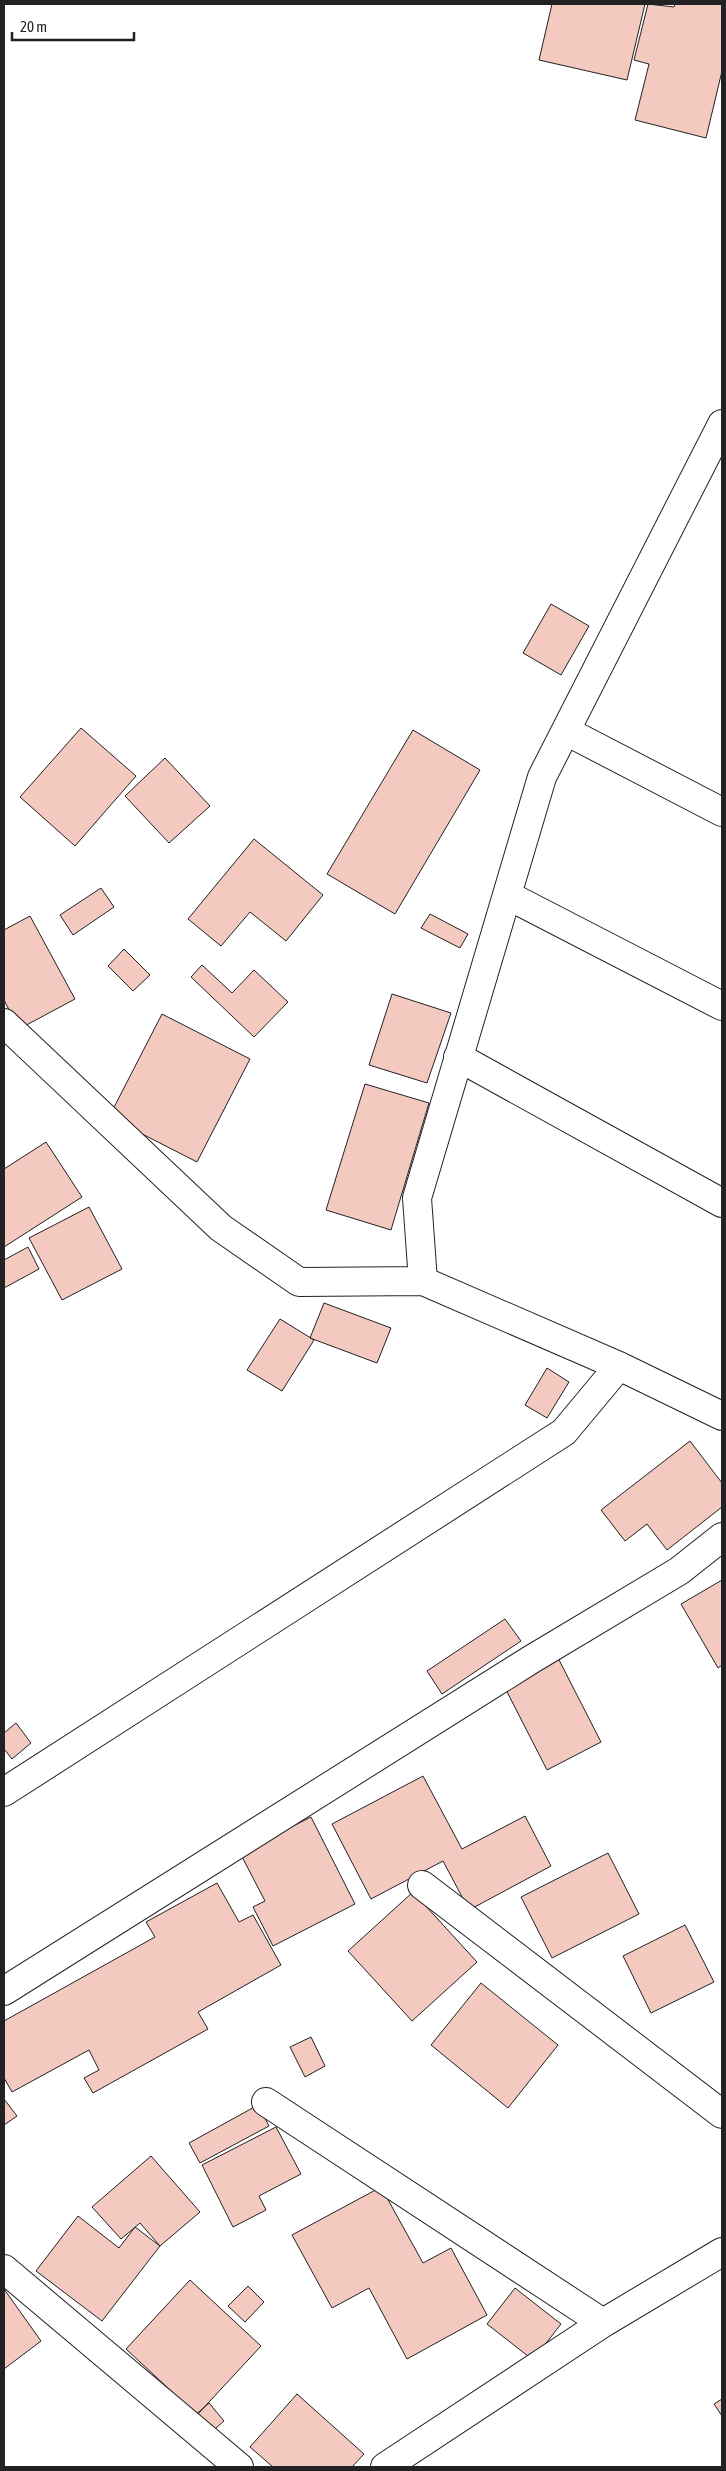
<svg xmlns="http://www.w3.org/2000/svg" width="726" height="2471" viewBox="0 0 726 2471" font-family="'Asap Condensed',sans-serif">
<rect width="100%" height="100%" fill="#fff"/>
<path fill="#f3c9c0" stroke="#222" d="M 552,4 L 645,4 L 627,80 L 539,60 Z
M 648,4 L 674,7 L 675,4 L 722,4 L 722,71 L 706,138 L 635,120 L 649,64 L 634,60 Z
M 551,604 L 589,626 L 561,675 L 523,653 Z
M 81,728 L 136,776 L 75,846 L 20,797 Z
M 413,730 L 480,770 L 395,914 L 327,874 Z
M 165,758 L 210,806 L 169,843 L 125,796 Z
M 254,839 L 323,895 L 286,941 L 250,912 L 221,946 L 188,919 Z
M 101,888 L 114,907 L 73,935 L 60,915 Z
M 430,914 L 468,934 L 460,948 L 421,928 Z
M 30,916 L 75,999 L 19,1029 L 4,1000 L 4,930 Z
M 124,949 L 150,975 L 133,991 L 108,966 Z
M 202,965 L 232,993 L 254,970 L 288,1002 L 254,1037 L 191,977 Z
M 392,994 L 451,1013 L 427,1083 L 369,1065 Z
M 162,1014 L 250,1059 L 197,1162 L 109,1117 Z
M 365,1084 L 429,1103 L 391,1230 L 326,1210 Z
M 46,1142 L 82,1197 L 4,1247 L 4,1169 Z
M 89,1207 L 122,1269 L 62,1300 L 29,1238 Z
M 28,1247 L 39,1269 L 4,1288 L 4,1260 Z
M 324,1303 L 391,1328 L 377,1363 L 310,1338 Z
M 280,1319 L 314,1340 L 282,1391 L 247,1370 Z
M 547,1368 L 569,1382 L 547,1418 L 525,1405 Z
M 690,1441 L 722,1483 L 722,1507 L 667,1550 L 647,1524 L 625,1541 L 601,1510 Z
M 722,1580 L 722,1665 L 718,1668 L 681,1604 Z
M 505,1619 L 521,1641 L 442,1694 L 427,1671 Z
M 555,1652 L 601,1742 L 547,1770 L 501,1680 Z
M 16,1723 L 31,1743 L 12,1759 L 4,1749 L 4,1733 Z
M 423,1776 L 462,1849 L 525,1816 L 551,1866 L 469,1910 L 443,1861 L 371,1899 L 332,1824 Z
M 311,1817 L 355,1904 L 273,1946 L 253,1907 L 265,1901 L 240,1853 Z
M 608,1853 L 639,1914 L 552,1958 L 521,1897 Z
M 217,1883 L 239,1922 L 253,1915 L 281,1965 L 198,2012 L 208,2029 L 93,2093 L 84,2078 L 99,2070 L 89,2050 L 12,2092 L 4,2078 L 4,2021 L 155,1937 L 146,1922 Z
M 413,1892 L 477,1962 L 412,2021 L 348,1951 Z
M 685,1925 L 714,1982 L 651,2013 L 623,1956 Z
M 481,1983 L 558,2045 L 508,2108 L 431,2045 Z
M 311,2037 L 325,2066 L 305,2077 L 290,2047 Z
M 4,2099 L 17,2116 L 4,2125 Z
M 258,2105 L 269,2126 L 200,2163 L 189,2143 Z
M 276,2127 L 301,2174 L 259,2196 L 266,2210 L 233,2227 L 202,2165 Z
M 151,2156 L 200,2212 L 160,2246 L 140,2223 L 121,2239 L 92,2207 Z
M 381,2187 L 423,2263 L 451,2248 L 487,2315 L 407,2359 L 369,2288 L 332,2308 L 292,2235 Z
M 78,2216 L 119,2248 L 135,2227 L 160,2246 L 102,2321 L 36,2271 Z
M 190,2280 L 261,2346 L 197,2415 L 126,2349 Z
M 248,2286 L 264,2302 L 245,2322 L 228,2306 Z
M 515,2288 L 561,2324 L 533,2360 L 487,2324 Z
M 4,2289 L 41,2341 L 4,2369 Z
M 297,2394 L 364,2454 L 352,2467 L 273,2467 L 250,2447 Z
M 722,2399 L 722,2416 L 714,2404 Z
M 209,2403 L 224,2421 L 208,2435 L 193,2417 Z"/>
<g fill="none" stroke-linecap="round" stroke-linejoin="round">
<defs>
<path id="minor" d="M 566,731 L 722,812
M 507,895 L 722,1006
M 4,1023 L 221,1228 L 299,1282 L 423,1281 L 619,1366 L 722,1416
M 458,1057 L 722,1203
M 423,1281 L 417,1198 L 542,777 L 722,424
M 4,1792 L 564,1432 L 619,1366
M 422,1885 L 722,2114
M 4,1991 L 532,1659 L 679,1571 L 722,1537
M 266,2102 L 603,2323
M 4,2269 L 239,2467
M 385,2467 L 603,2323 L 722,2252"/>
</defs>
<use href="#minor" stroke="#222" stroke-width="30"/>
<use href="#minor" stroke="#fff" stroke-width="28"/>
</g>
<rect width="726" height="2471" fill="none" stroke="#222222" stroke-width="10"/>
<path d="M12 32v8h122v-8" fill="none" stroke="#222222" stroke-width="2.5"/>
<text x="20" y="32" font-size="15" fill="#222222" stroke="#ffffff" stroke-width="4" paint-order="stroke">20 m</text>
</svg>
